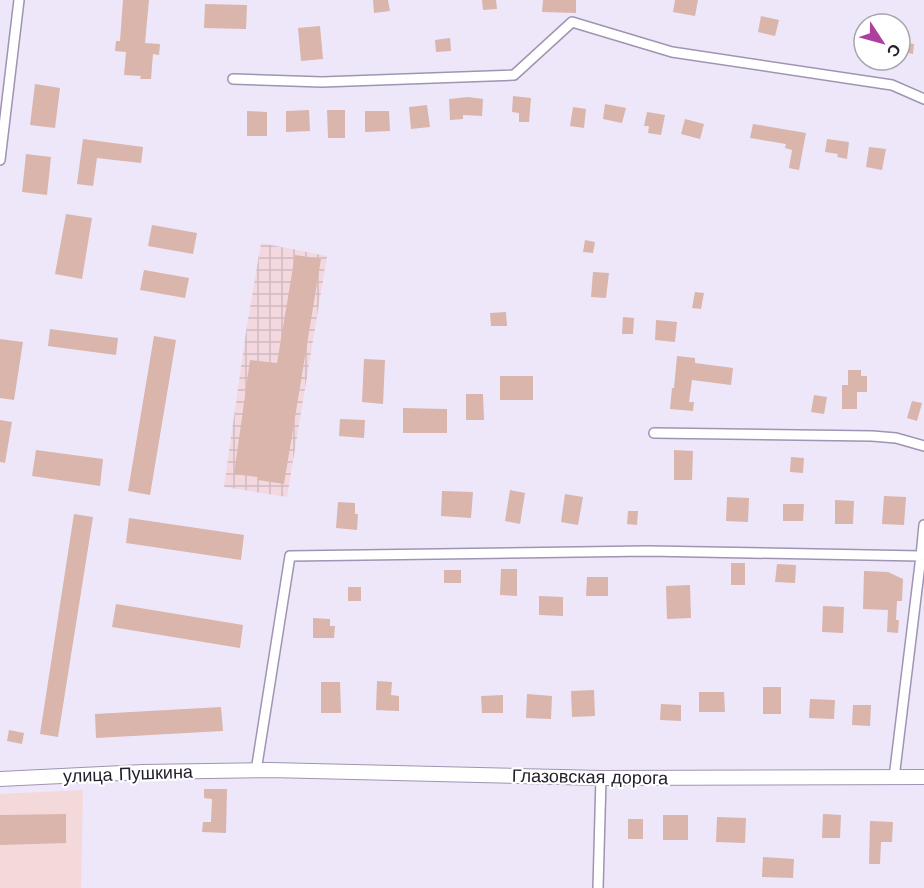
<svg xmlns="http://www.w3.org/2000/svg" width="924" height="888" viewBox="0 0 924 888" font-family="'Work Sans',sans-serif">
<defs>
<pattern id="industrial-grid" width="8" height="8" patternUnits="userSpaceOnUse" patternTransform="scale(1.5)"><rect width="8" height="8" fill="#f3d9df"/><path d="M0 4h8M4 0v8" fill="none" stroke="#d0bac0"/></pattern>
</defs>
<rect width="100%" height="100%" fill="#eee7fa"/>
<path fill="url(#industrial-grid)" d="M 261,243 L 327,256 L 287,497 L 224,487 L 247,325 Z"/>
<path fill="#f4d9da" d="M 83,790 L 81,888 L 0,888 L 0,794 Z"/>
<path fill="#d9b5ab" d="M 123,0 L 149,0 L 145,43 L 160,44 L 159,55 L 153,54 L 151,79 L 140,79 L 141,76 L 124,75 L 126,52 L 115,51 L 116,41 L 120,41 Z
M 373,0 L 388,0 L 390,11 L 374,13 Z
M 482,0 L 496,0 L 497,9 L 483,10 Z
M 543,0 L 576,0 L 576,13 L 542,12 Z
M 675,0 L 698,0 L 695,16 L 673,12 Z
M 205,4 L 247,5 L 246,29 L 204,28 Z
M 761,16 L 779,20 L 775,36 L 758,32 Z
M 320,26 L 323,59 L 301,61 L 298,28 Z
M 450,38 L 451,51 L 436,52 L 435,40 Z
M 900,42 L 914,44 L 913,54 L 900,51 Z
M 35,84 L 60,88 L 55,128 L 30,125 Z
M 513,96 L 531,98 L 529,122 L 519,122 L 519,113 L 512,112 Z
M 468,97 L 483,99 L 482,116 L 463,115 L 463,119 L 450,120 L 449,99 Z
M 605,104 L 626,108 L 622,123 L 603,119 Z
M 427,105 L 430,127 L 411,129 L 409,107 Z
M 573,107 L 586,109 L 584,128 L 570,126 Z
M 309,110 L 310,131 L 286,132 L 286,111 Z
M 327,110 L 345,110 L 345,138 L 328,138 Z
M 247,111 L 267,112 L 267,136 L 247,136 Z
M 365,111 L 389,111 L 390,131 L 365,132 Z
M 647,112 L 665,115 L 661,135 L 648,133 L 649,126 L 644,126 Z
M 685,119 L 704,124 L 700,139 L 681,134 Z
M 753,124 L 806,133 L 799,170 L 789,168 L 792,150 L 785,148 L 786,144 L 750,138 Z
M 83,139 L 143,147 L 141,163 L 97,158 L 93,186 L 77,184 Z
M 827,139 L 849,142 L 847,159 L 837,157 L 838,154 L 825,152 Z
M 869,147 L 886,149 L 882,170 L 866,167 Z
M 26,154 L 51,157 L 47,195 L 22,192 Z
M 66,214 L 92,218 L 82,279 L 55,274 Z
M 152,225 L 197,233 L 193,254 L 148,246 Z
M 585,240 L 595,242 L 593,253 L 583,252 Z
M 295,255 L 321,259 L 284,484 L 258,480 L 259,477 L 234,474 L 250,360 L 277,363 Z
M 144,270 L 189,278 L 185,298 L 140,290 Z
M 593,272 L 609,273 L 606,298 L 591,297 Z
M 695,292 L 704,293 L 701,309 L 692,308 Z
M 506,312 L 507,326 L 491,326 L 490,313 Z
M 623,317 L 634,318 L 633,334 L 622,334 Z
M 656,320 L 677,322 L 675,342 L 655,340 Z
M 50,329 L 118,338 L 116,355 L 48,346 Z
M 154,336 L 176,340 L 150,495 L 128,491 Z
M 0,339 L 23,342 L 14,400 L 0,398 Z
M 677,356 L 695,358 L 695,363 L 733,368 L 731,385 L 692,380 L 689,402 L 694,402 L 693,411 L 670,409 L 672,388 L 674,388 Z
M 364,359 L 385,360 L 383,404 L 362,402 Z
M 848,370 L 861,370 L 861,376 L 867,376 L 867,392 L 857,392 L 857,409 L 842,409 L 842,385 L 848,385 Z
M 500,376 L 533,376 L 533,400 L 500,400 Z
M 466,394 L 483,394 L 484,420 L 466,420 Z
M 814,395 L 827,397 L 824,414 L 811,412 Z
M 912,401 L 922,403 L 917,421 L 907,418 Z
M 403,408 L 447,409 L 447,433 L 403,433 Z
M 340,419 L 365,420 L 364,438 L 339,436 Z
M 0,420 L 12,422 L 5,463 L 0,462 Z
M 36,450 L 103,459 L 100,486 L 32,476 Z
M 674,450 L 693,451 L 692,480 L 674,480 Z
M 791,457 L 804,458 L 803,473 L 790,472 Z
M 510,490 L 525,493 L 520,524 L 505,521 Z
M 442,491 L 473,492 L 471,518 L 441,516 Z
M 565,494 L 583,497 L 578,525 L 561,522 Z
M 884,496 L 906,497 L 904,525 L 882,524 Z
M 727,497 L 749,498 L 748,522 L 726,521 Z
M 835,500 L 854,501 L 853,524 L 835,524 Z
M 338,502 L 355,503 L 355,514 L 358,514 L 357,530 L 336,528 Z
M 783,504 L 804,504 L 803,521 L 783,521 Z
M 628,511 L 638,511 L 637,525 L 627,524 Z
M 74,514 L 93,517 L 58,737 L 40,734 Z
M 129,518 L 244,535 L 241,560 L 126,543 Z
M 731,563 L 745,563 L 745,585 L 731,585 Z
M 777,564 L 796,565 L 795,583 L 775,582 Z
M 501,569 L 517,569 L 517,596 L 500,595 Z
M 444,570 L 461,570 L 461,583 L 444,583 Z
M 864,571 L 888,572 L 903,579 L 902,601 L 897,601 L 896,620 L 899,620 L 898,633 L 887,632 L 888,610 L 863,609 Z
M 587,577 L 608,577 L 608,596 L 586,596 Z
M 690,585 L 691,618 L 667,619 L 666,586 Z
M 348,587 L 361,587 L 361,601 L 348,601 Z
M 539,596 L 563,597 L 563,616 L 539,615 Z
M 116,604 L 243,625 L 240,648 L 112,627 Z
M 823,606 L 844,607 L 843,633 L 822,632 Z
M 313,618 L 330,619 L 330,626 L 335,626 L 334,638 L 313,638 Z
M 377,681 L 392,682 L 391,695 L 399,696 L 399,711 L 376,710 Z
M 321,682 L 340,682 L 341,713 L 321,713 Z
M 763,687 L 781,687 L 781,714 L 763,714 Z
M 594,690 L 595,716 L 572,717 L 571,691 Z
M 699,692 L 724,692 L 725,712 L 699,712 Z
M 527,694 L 552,696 L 551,719 L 526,718 Z
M 503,695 L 503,713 L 482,713 L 481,696 Z
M 810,699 L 835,700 L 834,719 L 809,718 Z
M 661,704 L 681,705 L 681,721 L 660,720 Z
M 853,705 L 871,705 L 870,726 L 852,725 Z
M 221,707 L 223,731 L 96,738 L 95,714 Z
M 9,730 L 24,733 L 22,744 L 7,741 Z
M 204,789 L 227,789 L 226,833 L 202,832 L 203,822 L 211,822 L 212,799 L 204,798 Z
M 66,814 L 66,843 L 0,845 L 0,815 Z
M 823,814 L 841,815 L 840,838 L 822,838 Z
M 663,815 L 688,815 L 688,840 L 663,840 Z
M 717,817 L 746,818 L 745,843 L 716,842 Z
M 628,819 L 643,819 L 643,839 L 628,839 Z
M 870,821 L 893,822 L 892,842 L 881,842 L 880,864 L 869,864 Z
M 763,857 L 794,859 L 793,878 L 762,877 Z"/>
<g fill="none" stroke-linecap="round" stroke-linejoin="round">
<defs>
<path id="street" d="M 233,79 L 322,82 L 514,75 L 572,22 L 672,52 L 892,85 L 924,99
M 0,160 L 19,0
M 654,433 L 872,436 L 896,438 L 924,446
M 256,771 L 290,556 L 648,551 L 921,556 L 924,525
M 894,778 L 921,556
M 598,888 L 601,778"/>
<path id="secondary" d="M 0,779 L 143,772 L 270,770 L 601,778 L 924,777"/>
</defs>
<use href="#street" stroke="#9f94b2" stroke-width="12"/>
<use href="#secondary" stroke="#9f94b2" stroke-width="16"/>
<use href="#street" stroke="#fff" stroke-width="9"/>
<use href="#secondary" stroke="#fff" stroke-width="14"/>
</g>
<g text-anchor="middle" stroke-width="4.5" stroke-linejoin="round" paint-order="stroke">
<g font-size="18" fill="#24202c" stroke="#fff">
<text transform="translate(128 774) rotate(-2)" y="6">улица Пушкина</text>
<text transform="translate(590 777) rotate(1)" y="6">Глазовская дорога</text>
</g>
</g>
<g transform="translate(882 42) rotate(126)"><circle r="28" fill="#ffffff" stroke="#a7a6ab" stroke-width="1.5"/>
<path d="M0-4.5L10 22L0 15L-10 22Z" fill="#ad3f9d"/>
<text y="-9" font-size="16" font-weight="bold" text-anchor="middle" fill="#24202c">С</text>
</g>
</svg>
